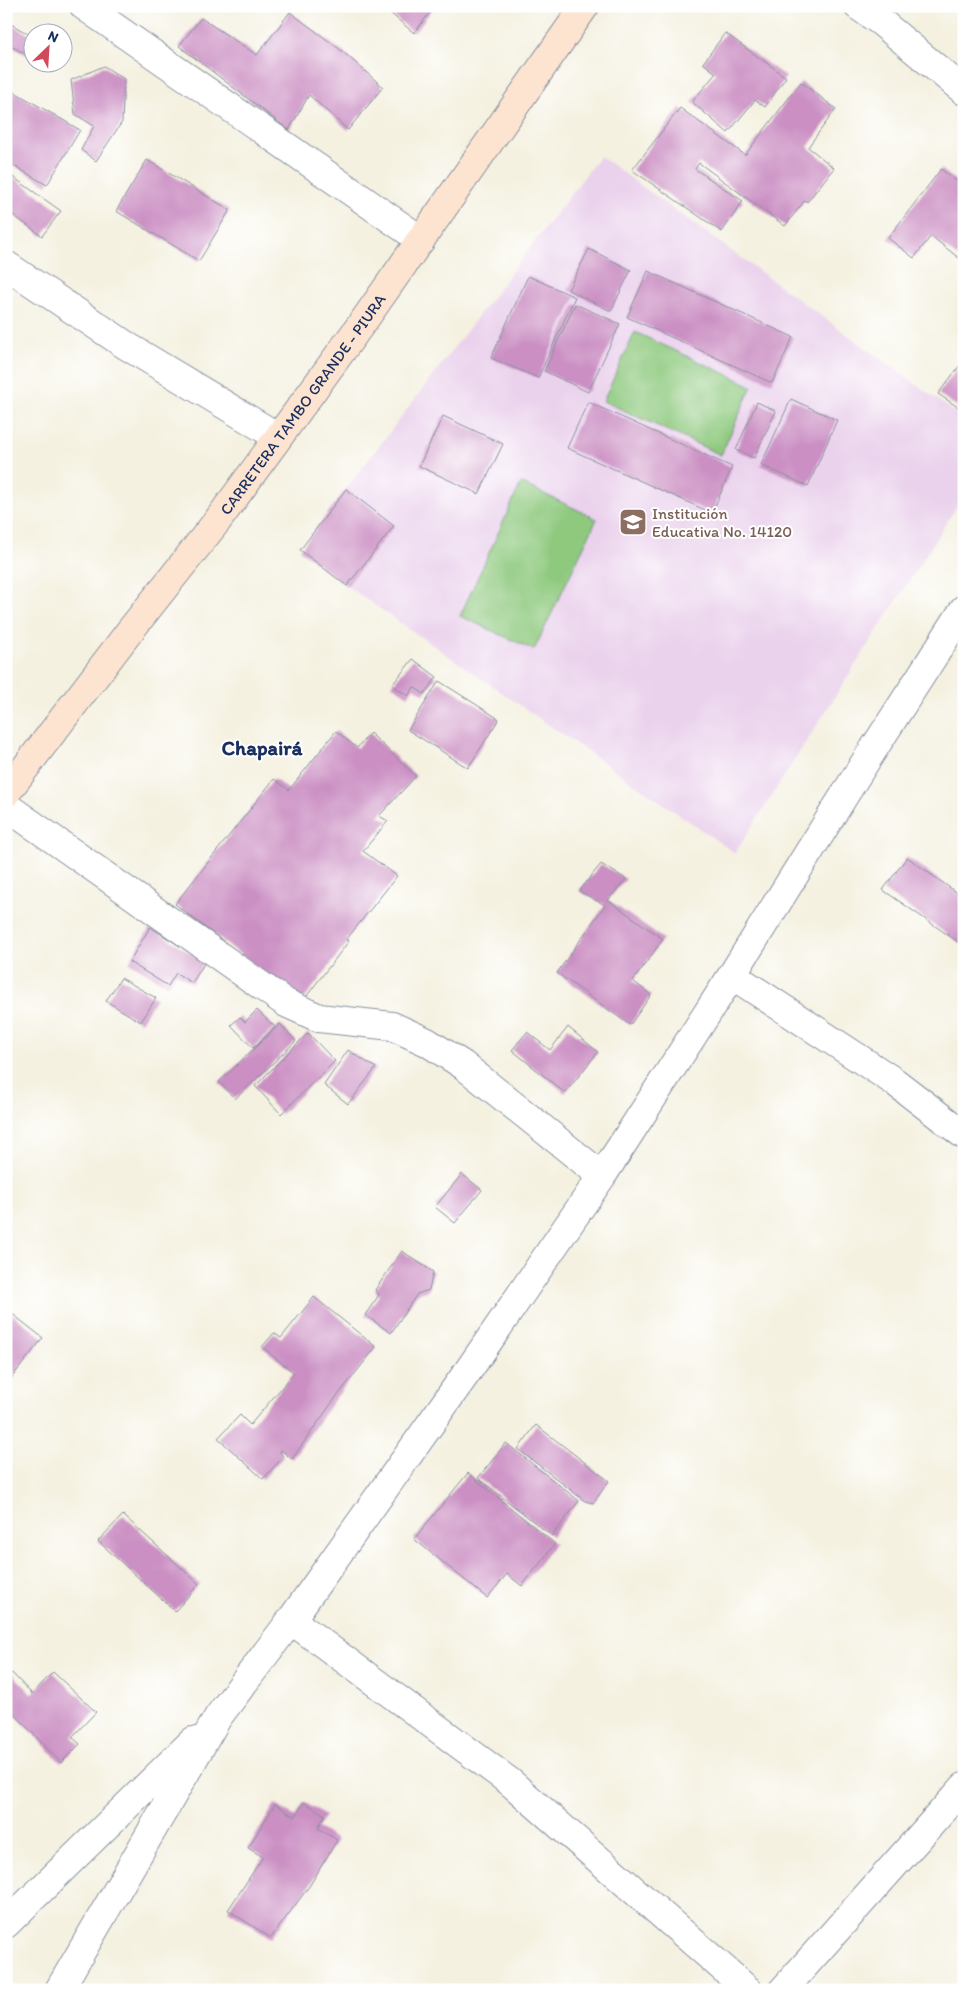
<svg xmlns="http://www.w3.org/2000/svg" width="970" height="1996" viewBox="0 0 970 1996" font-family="Itim,sans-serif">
<rect width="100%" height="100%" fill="#fff"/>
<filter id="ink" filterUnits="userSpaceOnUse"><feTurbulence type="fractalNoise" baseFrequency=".02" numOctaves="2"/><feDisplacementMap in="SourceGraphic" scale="10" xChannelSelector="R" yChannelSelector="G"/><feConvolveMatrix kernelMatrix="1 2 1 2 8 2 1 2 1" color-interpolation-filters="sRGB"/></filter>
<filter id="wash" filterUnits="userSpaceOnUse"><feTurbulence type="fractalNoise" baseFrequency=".0096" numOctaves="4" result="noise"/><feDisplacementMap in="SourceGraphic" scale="20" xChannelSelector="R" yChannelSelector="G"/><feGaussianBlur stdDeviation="1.12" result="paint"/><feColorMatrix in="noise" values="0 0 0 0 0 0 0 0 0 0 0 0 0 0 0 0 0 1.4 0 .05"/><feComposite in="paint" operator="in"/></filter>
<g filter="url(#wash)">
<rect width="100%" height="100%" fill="#f4f1e0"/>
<path fill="#ead1ec" d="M 600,156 L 964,419 L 964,495 L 735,853 L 347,586 L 300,550 Z"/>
<path fill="#8ec97e" stroke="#547c6e" d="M 635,332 L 752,386 L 721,455 L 603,401 Z
M 521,483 L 597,519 L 534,650 L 460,616 Z"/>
<g id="blocks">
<path fill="#cb8fc3" d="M 395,6 L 435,6 L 414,33 L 390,13 Z
M 290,12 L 342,51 L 383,87 L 348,130 L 309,95 L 289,130 L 179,46 L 201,18 L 257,55 Z
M 9,23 L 30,35 L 33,29 L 39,32 L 32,32 L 32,58 L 6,43 L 6,28 Z
M 725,33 L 786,77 L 765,107 L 755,100 L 728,133 L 692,102 L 716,73 L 703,63 Z
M 104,66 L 124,79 L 122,122 L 96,161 L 81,150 L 94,126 L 75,114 L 71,80 Z
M 801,82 L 836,109 L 808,147 L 834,168 L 807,202 L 805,200 L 785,226 L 699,163 L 695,169 L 743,201 L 722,232 L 632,170 L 680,108 L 745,155 Z
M 6,87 L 80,130 L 47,185 L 6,161 Z
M 147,160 L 230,210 L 199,261 L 116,211 Z
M 941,169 L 964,187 L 964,262 L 931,236 L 914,258 L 888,238 Z
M 13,177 L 61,211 L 42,236 L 6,210 L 6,187 Z
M 589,249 L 631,270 L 611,311 L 568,290 Z
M 648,271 L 793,337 L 772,383 L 627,317 Z
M 528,276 L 575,297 L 538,378 L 491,358 Z
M 575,304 L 620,324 L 588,392 L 544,371 Z
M 964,360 L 964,411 L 938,394 Z
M 791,399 L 837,420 L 808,486 L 761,465 Z
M 588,402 L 732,467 L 712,513 L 567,448 Z
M 757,402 L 776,411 L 754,458 L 736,450 Z
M 443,416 L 503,444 L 479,494 L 419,466 Z
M 346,489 L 394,526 L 347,586 L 300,550 Z
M 413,659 L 437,677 L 424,694 L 414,687 L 408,696 L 392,685 Z
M 439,681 L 499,719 L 468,768 L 408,730 Z
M 336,731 L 357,748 L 370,733 L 416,776 L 379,816 L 388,821 L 363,851 L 397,876 L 346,940 L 349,941 L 302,1002 L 175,904 L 274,779 L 289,790 Z
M 907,857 L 964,898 L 964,946 L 883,890 Z
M 601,864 L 626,879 L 608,900 L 663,939 L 633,981 L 651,995 L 630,1025 L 557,973 L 605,905 L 579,891 Z
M 150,927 L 205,962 L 192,983 L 176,973 L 168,986 L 129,962 Z
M 121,978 L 156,998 L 141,1022 L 106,1001 Z
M 257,1010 L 275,1027 L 253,1048 L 231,1025 L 240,1017 L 245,1022 Z
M 280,1024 L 296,1041 L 235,1099 L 219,1082 Z
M 568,1027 L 598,1052 L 565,1093 L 512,1050 L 527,1032 L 550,1050 Z
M 308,1033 L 335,1061 L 281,1114 L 255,1086 Z
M 348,1050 L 376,1068 L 348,1104 L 324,1085 Z
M 462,1174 L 482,1190 L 455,1223 L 435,1207 Z
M 402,1251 L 433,1272 L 429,1290 L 417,1294 L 391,1333 L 365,1315 L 379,1295 L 375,1290 Z
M 314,1297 L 376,1347 L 331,1404 L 292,1459 L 281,1450 L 280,1452 L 283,1457 L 263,1479 L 218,1438 L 240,1415 L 250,1425 L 294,1373 L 262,1347 L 274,1333 L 281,1338 Z
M 6,1309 L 43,1338 L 9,1381 L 6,1379 Z
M 536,1425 L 609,1481 L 593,1503 L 585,1501 L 518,1449 Z
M 506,1443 L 579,1501 L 552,1536 L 478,1478 Z
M 468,1473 L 555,1544 L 522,1586 L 507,1574 L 487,1598 L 414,1539 Z
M 123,1515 L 199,1584 L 175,1611 L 98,1541 Z
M 53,1672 L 96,1712 L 72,1737 L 80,1744 L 61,1763 L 6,1705 L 6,1679 L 12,1673 L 32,1694 Z
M 304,1802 L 325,1815 L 318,1828 L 337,1840 L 310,1885 L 271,1938 L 228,1910 L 263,1857 L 248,1848 L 275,1804 L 295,1817 Z"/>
</g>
</g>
<g filter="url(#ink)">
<use href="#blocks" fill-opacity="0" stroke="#88909f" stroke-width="1"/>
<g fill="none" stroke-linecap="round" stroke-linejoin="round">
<defs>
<path id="minor" d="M 84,6 L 421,240
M 858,6 L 881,22 L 964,91
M 6,265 L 127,346 L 278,437
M 6,806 L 286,1003 L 319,1018 L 392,1026 L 427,1042 L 463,1065 L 602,1176
M 732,975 L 895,1082 L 964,1135
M 291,1620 L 510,1782 L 748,1990
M 6,1924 L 193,1741
M 59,1990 L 218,1717 L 291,1620 L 468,1371 L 602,1176 L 732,975 L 862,767 L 964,609
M 783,1990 L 964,1787"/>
<g id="secondary">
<path id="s1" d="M 6,793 L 129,632 L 218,520 L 365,319 L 585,6"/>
</g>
</defs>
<use href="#minor" stroke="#88909f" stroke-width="30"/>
<use href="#secondary" stroke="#88909f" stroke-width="30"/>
<use href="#minor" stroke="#fff" stroke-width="28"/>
<use href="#secondary" stroke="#fde4d0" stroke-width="28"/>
</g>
</g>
<defs>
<symbol id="school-square" viewBox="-11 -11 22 22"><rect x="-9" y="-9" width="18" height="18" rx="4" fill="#8d6e63" stroke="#fff"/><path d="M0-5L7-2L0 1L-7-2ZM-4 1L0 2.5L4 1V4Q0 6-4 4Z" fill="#fff"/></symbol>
</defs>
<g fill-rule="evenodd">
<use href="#school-square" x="617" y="506" width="32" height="32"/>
</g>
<g text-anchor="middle" stroke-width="4" stroke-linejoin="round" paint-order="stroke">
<g font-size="16" fill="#1b2f5e" stroke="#fff">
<text dy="6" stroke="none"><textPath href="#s1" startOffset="489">CARRETERA TAMBO GRANDE - PIURA</textPath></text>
</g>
<g font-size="16" fill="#785e54" stroke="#fff" text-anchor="start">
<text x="652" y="519">Institución<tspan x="652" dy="18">Educativa No. 14120</tspan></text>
</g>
<g font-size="21" font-weight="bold" fill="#1b2f5e" stroke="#fff">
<text x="262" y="755">Chapairá</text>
</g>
</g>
<rect width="970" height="1996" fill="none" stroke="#fff" stroke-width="25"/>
<g transform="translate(48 48) rotate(25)"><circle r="24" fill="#ffffff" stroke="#a4acbf"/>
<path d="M0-4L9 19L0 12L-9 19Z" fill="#d1495b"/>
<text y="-8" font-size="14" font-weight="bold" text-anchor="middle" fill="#1b2f5e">N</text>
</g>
</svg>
